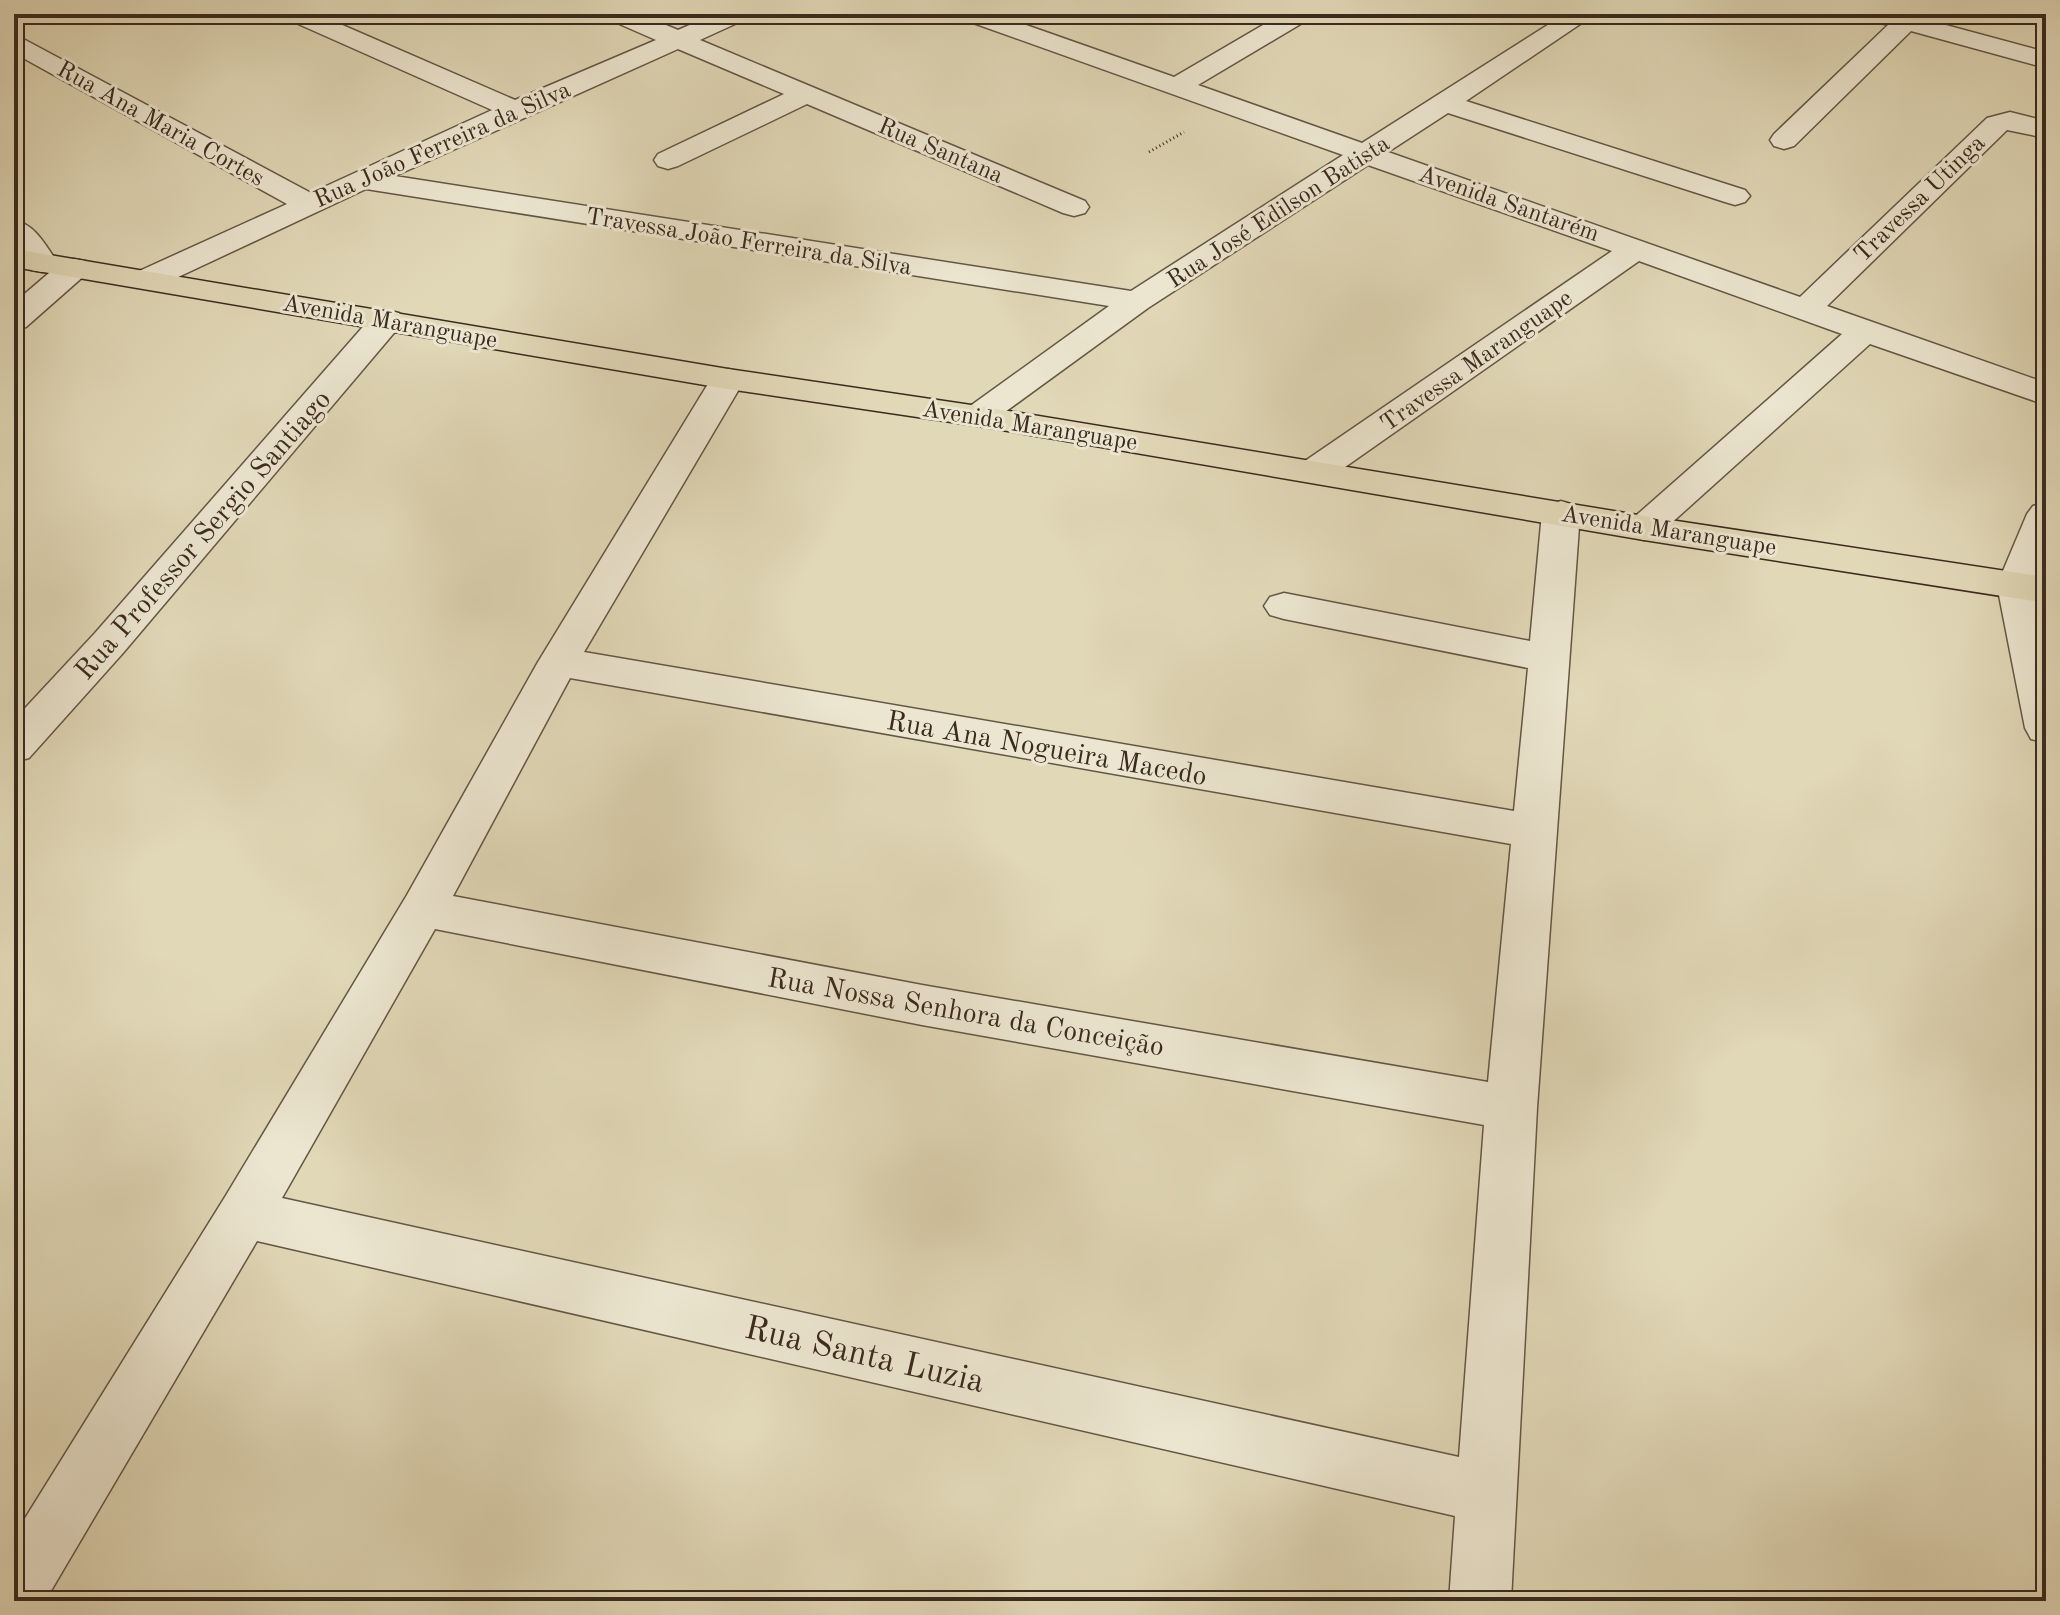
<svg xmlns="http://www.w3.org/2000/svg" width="2060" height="1615" viewBox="0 0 2060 1615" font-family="'Old Standard TT',serif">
<rect width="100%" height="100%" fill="#e1d8b7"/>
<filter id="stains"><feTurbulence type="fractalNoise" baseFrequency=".0025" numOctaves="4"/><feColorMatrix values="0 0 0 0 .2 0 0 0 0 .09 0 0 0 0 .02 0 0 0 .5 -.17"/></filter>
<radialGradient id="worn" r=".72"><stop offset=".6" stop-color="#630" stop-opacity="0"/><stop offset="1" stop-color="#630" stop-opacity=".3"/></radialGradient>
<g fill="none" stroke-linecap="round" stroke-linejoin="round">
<defs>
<path id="minor" d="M 283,14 L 317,14 L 515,100 L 656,40 L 608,19 L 604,14 L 639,14 L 678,30 L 715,14 L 750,14 L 746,19 L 700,40 L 1085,201 L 1089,207 L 1085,213 L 1074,216 L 1063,213 L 807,104 L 678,166 L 668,169 L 658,166 L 654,160 L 658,154 L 784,94 L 678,49 L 395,176 L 1131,291 L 1343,155 L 962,19 L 958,14 L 995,14 L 1174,77 L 1282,14 L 1313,14 L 1309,19 L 1198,85 L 1362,143 L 1565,14 L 1595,14 L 1466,101 L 1745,190 L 1750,196 L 1745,202 L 1735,205 L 1725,202 L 1448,113 L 1388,152 L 1800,297 L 1987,118 L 2010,112 L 2046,121 L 2046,138 L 2007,130 L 1827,306 L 2046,383 L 2046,405 L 1870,344 L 1657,536 L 1644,540 L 1631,536 L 1625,528 L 1631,520 L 1842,334 L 1639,261 L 1328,479 L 1315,482 L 1302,479 L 1297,471 L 1302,463 L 1612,251 L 1368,165 L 1148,308 L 990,423 L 978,426 L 966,423 L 961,416 L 966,409 L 1109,306 L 366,189 L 159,286 L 148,288 L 137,286 L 132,279 L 137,272 L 287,204 L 14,53 L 14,34 L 311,193 L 492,110 L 287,19 Z
M 1863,14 L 1905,14 L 2046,52 L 2046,68 L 1911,31 L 1794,146 L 1784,149 L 1774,146 L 1770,140 L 1774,134 L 1888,25 L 1867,19 Z
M 14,220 C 36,225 45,245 58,263 L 53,270 L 42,272 L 31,270 L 14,244 Z
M 74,259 L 85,261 L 90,268 L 85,275 L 26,327 L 14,330 L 14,303 L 63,261 Z
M 387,310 L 399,313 L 403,320 L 399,327 L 123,653 L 29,758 L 14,762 L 14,720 L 95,633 L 375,313 Z
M 728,369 L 740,372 L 745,379 L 584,652 L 1514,811 L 1528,668 L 1284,619 L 1270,615 L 1264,606 L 1270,597 L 1284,593 L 1530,641 L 1542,513 L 1548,505 L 1561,501 L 1574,505 L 1580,513 L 1537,1108 L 1511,1601 L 1449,1601 L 1455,1516 L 257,1241 L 45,1601 L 14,1601 L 14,1536 L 225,1197 L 407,895 L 538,662 L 711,379 L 716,372 ZM 570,678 L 1511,844 L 1488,1082 L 922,985 L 453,896 ZM 435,929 L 922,1025 L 1484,1125 L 1459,1457 L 282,1198 Z
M 2046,502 L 2046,559 L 2035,585 L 2046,633 L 2046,743 L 2031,739 L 2025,728 L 1997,585 L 2027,514 L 2033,506 Z"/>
<path id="major" d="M 14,249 L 728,369 L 978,406 L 1644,516 L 2046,577 L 2046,603 L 1644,540 L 978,426 L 728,389 L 14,267 Z"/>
</defs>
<use href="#minor" stroke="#645644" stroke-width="3"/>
<use href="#major" stroke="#3b2a1e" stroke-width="3"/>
<path stroke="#3b2a1e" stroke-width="3" stroke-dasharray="1 3" stroke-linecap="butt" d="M 1149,152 L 1184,132"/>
<use href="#minor" fill="#ece6d0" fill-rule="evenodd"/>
<use href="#major" fill="#e1d8b7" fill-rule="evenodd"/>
</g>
<g text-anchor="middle" stroke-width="6" stroke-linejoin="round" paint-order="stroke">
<g font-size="24" fill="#3b2a1e" stroke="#ece6d0">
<text transform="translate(161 123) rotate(29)" y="8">Rua Ana Maria Cortes</text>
<text transform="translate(442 144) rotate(-24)" y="8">Rua João Ferreira da Silva</text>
<text transform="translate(941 150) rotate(23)" y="8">Rua Santana</text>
<text transform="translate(1919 198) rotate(-44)" y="8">Travessa Utinga</text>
<text transform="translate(1509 203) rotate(19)" y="8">Avenida Santarém</text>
<text transform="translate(1278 211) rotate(-33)" y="8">Rua José Edilson Batista</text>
<text transform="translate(749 241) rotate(9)" y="8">Travessa João Ferreira da Silva</text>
<text transform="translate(390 321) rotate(10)" y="8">Avenida Maranguape</text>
<text transform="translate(1476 360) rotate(-35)" y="8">Travessa Maranguape</text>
<text transform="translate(1030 425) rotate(9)" y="8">Avenida Maranguape</text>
<text transform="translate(1669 530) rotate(9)" y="8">Avenida Maranguape</text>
</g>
<g font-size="28" fill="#3b2a1e" stroke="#ece6d0">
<text transform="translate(202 534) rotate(-49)" y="10">Rua Professor Sergio Santiago</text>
<text transform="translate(1047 747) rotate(10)" y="10">Rua Ana Nogueira Macedo</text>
<text transform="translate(966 1011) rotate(10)" y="10">Rua Nossa Senhora da Conceição</text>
</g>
<g font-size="34" fill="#3b2a1e" stroke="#ece6d0">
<text transform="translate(865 1353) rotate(13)" y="12">Rua Santa Luzia</text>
</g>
</g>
<rect width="2060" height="1615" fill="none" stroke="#e1d8b7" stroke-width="48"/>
<rect x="16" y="16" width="2028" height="1583" fill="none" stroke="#3b2a1e" stroke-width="4"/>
<rect x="24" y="24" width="2012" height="1567" fill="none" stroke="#3b2a1e" stroke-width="2"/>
<rect width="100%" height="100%" filter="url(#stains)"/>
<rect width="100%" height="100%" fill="url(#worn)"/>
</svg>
